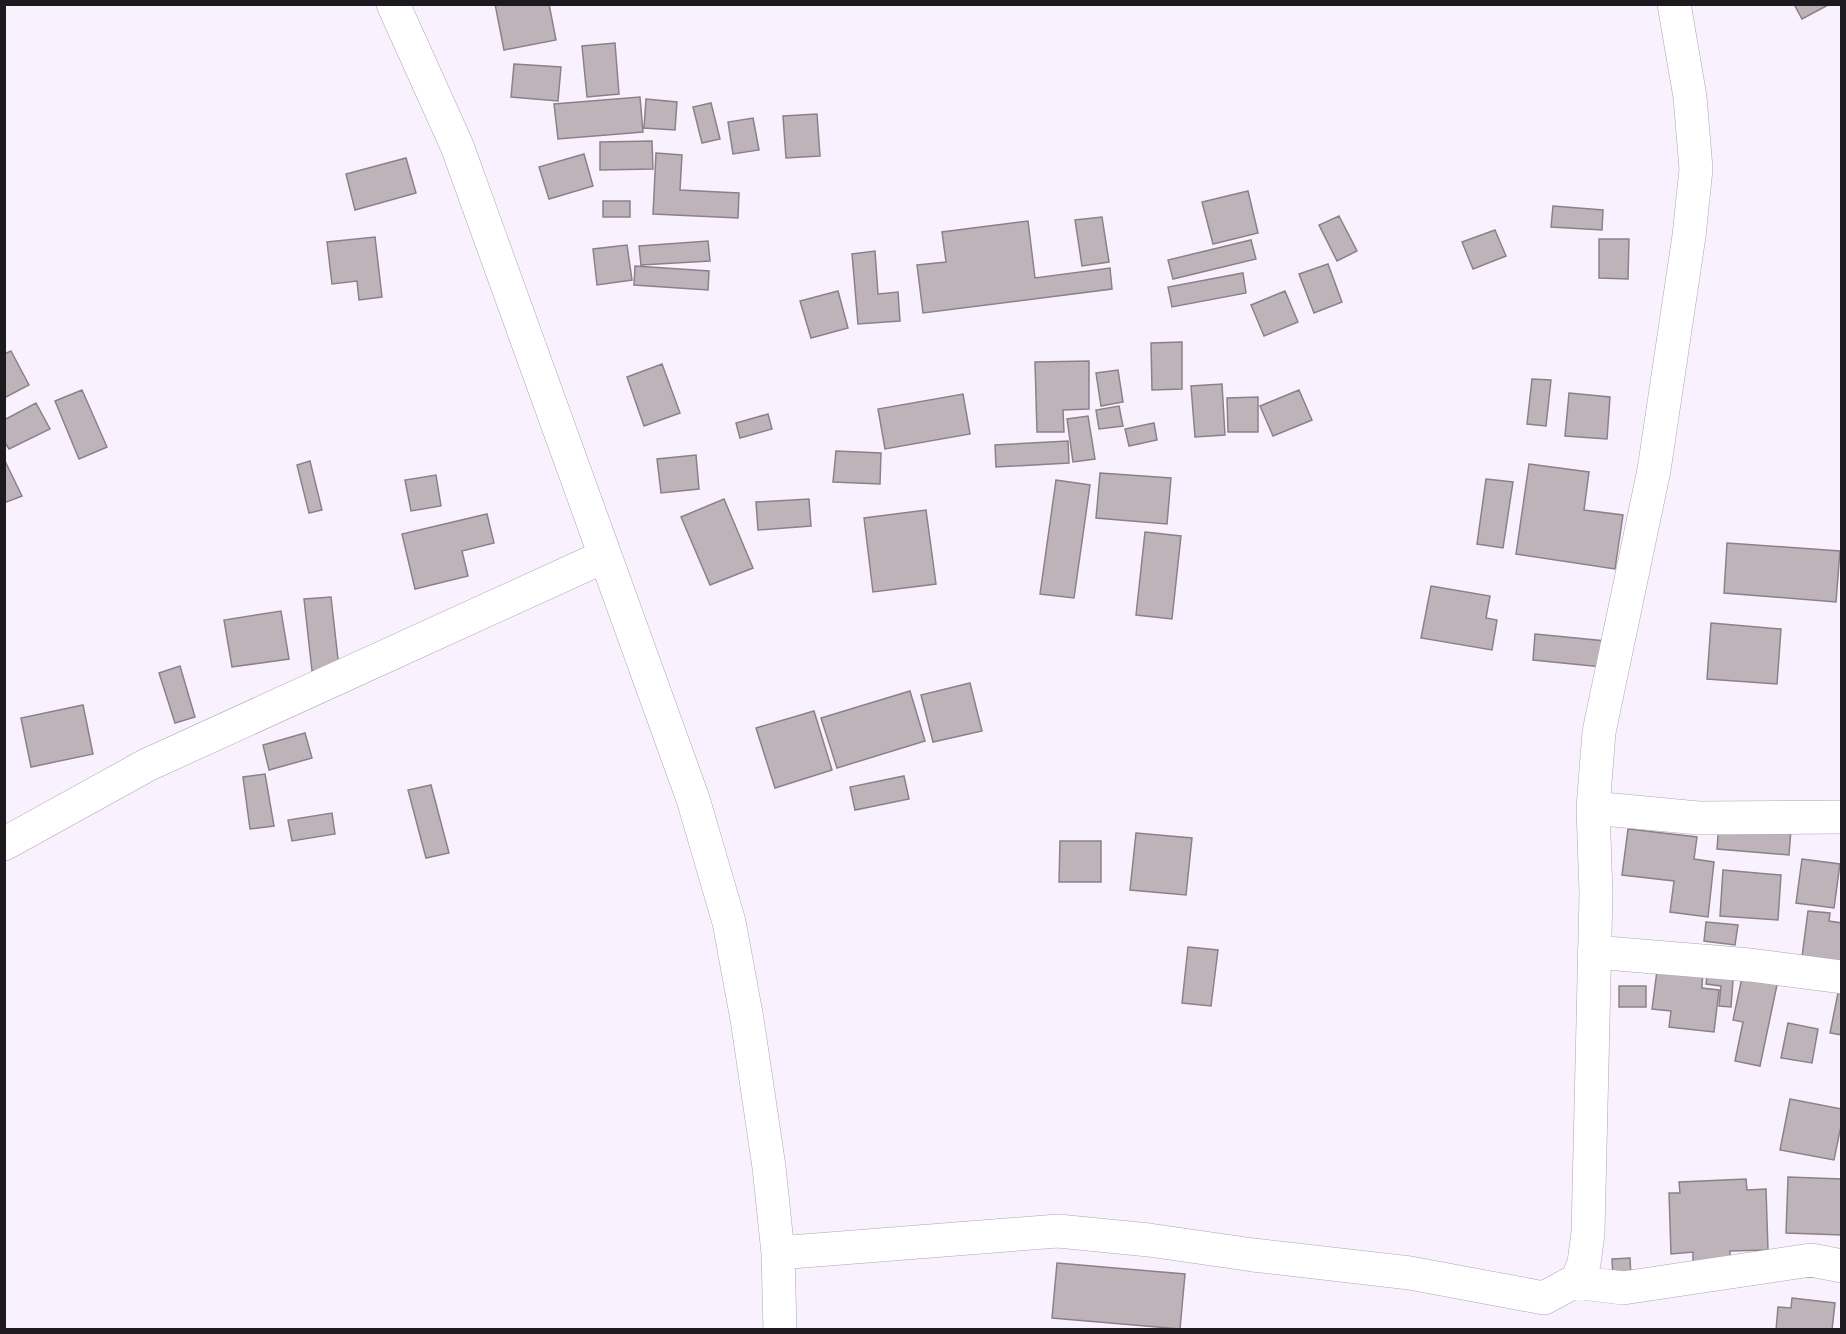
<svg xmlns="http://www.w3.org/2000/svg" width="1846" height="1334" viewBox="0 0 1846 1334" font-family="'Nunito Sans',sans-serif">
<rect width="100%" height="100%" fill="#f9f2fe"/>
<path fill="#bfb3ba" stroke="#8c8188" stroke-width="1.5" d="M 495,4 L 549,4 L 556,40 L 504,50 Z
M 1794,4 L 1830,4 L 1802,19 Z
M 615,43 L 619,94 L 587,97 L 582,46 Z
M 514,64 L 561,67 L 558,101 L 511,97 Z
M 640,97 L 643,132 L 558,139 L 554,104 Z
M 646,99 L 677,102 L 675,130 L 644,128 Z
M 711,103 L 720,139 L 702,143 L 693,107 Z
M 817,114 L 820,156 L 786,158 L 783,116 Z
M 753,118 L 759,150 L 733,154 L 728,122 Z
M 652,141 L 653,169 L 600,170 L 600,142 Z
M 656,153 L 682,155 L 680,190 L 739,193 L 738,218 L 653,214 Z
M 584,154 L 593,186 L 549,199 L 539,167 Z
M 406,158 L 416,193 L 355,210 L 346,174 Z
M 1248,191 L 1258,233 L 1213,244 L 1202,202 Z
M 603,201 L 630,201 L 630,217 L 603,217 Z
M 1553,206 L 1603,210 L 1602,230 L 1551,227 Z
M 1339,216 L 1357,251 L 1337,261 L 1319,225 Z
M 1102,217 L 1109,262 L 1082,266 L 1075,220 Z
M 1028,221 L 1035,278 L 1110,268 L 1112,289 L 923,313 L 917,265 L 946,262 L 942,232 Z
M 1495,230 L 1506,256 L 1473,269 L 1462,242 Z
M 375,237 L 382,297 L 359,300 L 357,281 L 332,284 L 327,242 Z
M 1599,239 L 1629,239 L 1628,279 L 1599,278 Z
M 1251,240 L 1256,259 L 1173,279 L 1168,260 Z
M 708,241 L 710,261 L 641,265 L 639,246 Z
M 627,245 L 632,280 L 597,285 L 593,249 Z
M 875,251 L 878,294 L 898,292 L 900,321 L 858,324 L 852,254 Z
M 1328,264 L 1342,302 L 1314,313 L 1299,274 Z
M 635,266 L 709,271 L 708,290 L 634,285 Z
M 1243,273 L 1246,293 L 1172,307 L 1168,287 Z
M 838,291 L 848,328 L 811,338 L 800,301 Z
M 1285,291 L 1298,322 L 1264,336 L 1251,305 Z
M 1182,342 L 1182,389 L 1152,390 L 1151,343 Z
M 11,351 L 29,385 L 4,398 L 4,354 Z
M 1089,361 L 1089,409 L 1063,410 L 1064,432 L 1037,432 L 1035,362 Z
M 662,364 L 680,413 L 644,426 L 627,377 Z
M 1118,370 L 1123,402 L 1101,406 L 1096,373 Z
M 1532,379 L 1551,380 L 1546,426 L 1527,424 Z
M 1222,384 L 1225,435 L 1195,437 L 1191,386 Z
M 82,390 L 107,447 L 79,459 L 55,401 Z
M 1299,390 L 1312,420 L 1273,436 L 1260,406 Z
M 1569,393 L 1610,397 L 1607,439 L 1565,436 Z
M 963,394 L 970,434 L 885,449 L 878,409 Z
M 1258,397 L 1258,432 L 1228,432 L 1227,398 Z
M 36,403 L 50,429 L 9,449 L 4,441 L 4,420 Z
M 1119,406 L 1123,426 L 1099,429 L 1096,410 Z
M 768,414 L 772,429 L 740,438 L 736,423 Z
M 1088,416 L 1095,459 L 1073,462 L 1067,419 Z
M 1154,423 L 1157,440 L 1129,446 L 1125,429 Z
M 1068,441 L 1069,463 L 996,467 L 995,445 Z
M 836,451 L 881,453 L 880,484 L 833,482 Z
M 696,455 L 699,489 L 661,493 L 657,459 Z
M 4,459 L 22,496 L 4,503 Z
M 310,461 L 322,510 L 309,513 L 297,465 Z
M 1529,464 L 1589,472 L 1584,510 L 1623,515 L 1615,569 L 1516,554 Z
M 1100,473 L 1171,478 L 1167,524 L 1096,518 Z
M 436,475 L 441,506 L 411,511 L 405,480 Z
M 1486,479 L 1513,482 L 1503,548 L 1477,544 Z
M 1056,480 L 1090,485 L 1074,598 L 1040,594 Z
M 724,499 L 753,568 L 710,585 L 681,517 Z
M 809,499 L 811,526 L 758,530 L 756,502 Z
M 926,510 L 936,584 L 873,592 L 864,518 Z
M 487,514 L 494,543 L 462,551 L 468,576 L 415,589 L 402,534 Z
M 1145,532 L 1181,536 L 1172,619 L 1136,615 Z
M 1727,543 L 1840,551 L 1836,602 L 1724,593 Z
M 1431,586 L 1490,596 L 1486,618 L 1497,620 L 1492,650 L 1421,638 Z
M 331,597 L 339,668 L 312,671 L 304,599 Z
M 281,611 L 289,659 L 232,667 L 224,620 Z
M 1711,623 L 1781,629 L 1777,684 L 1707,679 Z
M 1535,634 L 1606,641 L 1602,667 L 1533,660 Z
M 180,666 L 195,717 L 175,723 L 159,673 Z
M 970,683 L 982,731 L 933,742 L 921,695 Z
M 910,691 L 925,741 L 837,768 L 821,718 Z
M 83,705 L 93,754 L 31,767 L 21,718 Z
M 814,711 L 832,770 L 775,788 L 756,728 Z
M 305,733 L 312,758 L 269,770 L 263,745 Z
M 265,774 L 274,826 L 250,829 L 243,777 Z
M 904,776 L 909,799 L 855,810 L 850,787 Z
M 431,785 L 449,853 L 426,858 L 408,790 Z
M 332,813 L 335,834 L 292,841 L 288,820 Z
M 1719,823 L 1791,829 L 1789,855 L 1717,849 Z
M 1628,829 L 1697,837 L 1694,859 L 1714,862 L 1708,917 L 1670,912 L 1674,881 L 1622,875 Z
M 1136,833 L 1192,838 L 1186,895 L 1130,890 Z
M 1060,841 L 1101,841 L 1101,882 L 1059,882 Z
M 1802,859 L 1840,864 L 1834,908 L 1796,903 Z
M 1723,870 L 1781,875 L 1778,920 L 1720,916 Z
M 1808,911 L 1830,913 L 1829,921 L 1842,923 L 1842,969 L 1801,964 Z
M 1706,922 L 1738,925 L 1735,945 L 1704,941 Z
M 1188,947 L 1218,950 L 1211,1006 L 1182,1003 Z
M 1658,963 L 1703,968 L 1702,988 L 1719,990 L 1714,1032 L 1669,1027 L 1671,1011 L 1652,1009 Z
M 1708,966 L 1734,968 L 1731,1007 L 1719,1006 L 1721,986 L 1706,984 Z
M 1743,973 L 1778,980 L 1760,1066 L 1735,1061 L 1743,1022 L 1733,1020 Z
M 1619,986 L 1646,986 L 1646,1007 L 1619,1007 Z
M 1839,988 L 1842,989 L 1842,1035 L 1830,1033 Z
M 1788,1023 L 1818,1029 L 1812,1063 L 1781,1058 Z
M 1790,1099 L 1842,1109 L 1842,1121 L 1834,1160 L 1780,1150 Z
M 1788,1177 L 1842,1179 L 1842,1235 L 1786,1233 Z
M 1746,1179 L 1747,1190 L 1766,1189 L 1768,1250 L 1730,1251 L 1730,1260 L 1693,1262 L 1693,1252 L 1671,1254 L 1669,1193 L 1680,1193 L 1679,1182 Z
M 1630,1258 L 1631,1278 L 1613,1279 L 1612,1259 Z
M 1057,1263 L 1185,1274 L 1180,1329 L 1052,1318 Z
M 1792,1298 L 1835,1303 L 1832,1330 L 1776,1330 L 1778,1307 L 1791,1308 Z"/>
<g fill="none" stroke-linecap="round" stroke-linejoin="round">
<defs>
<path id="minor" d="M 393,4 L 457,146 L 693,799 L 729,922 L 747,1019 L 769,1167 L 778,1253 L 780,1330
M 1593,808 L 1698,818 L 1842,817
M 4,844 L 147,765 L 603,557
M 1594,952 L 1750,965 L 1842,977
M 778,1253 L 1058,1231 L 1149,1240 L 1253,1255 L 1410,1273 L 1544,1298 L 1577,1280 L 1584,1263 L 1588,1233 L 1596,894 L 1593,808 L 1599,732 L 1654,470 L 1689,236 L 1696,169 L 1690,97 L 1674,4
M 1574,1282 L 1623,1288 L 1811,1260 L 1842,1266"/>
</defs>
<use href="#minor" stroke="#aca6b1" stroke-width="34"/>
<use href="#minor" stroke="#fff" stroke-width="33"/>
</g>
<rect width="1846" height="1334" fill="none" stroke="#1c1a1e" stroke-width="12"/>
</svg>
